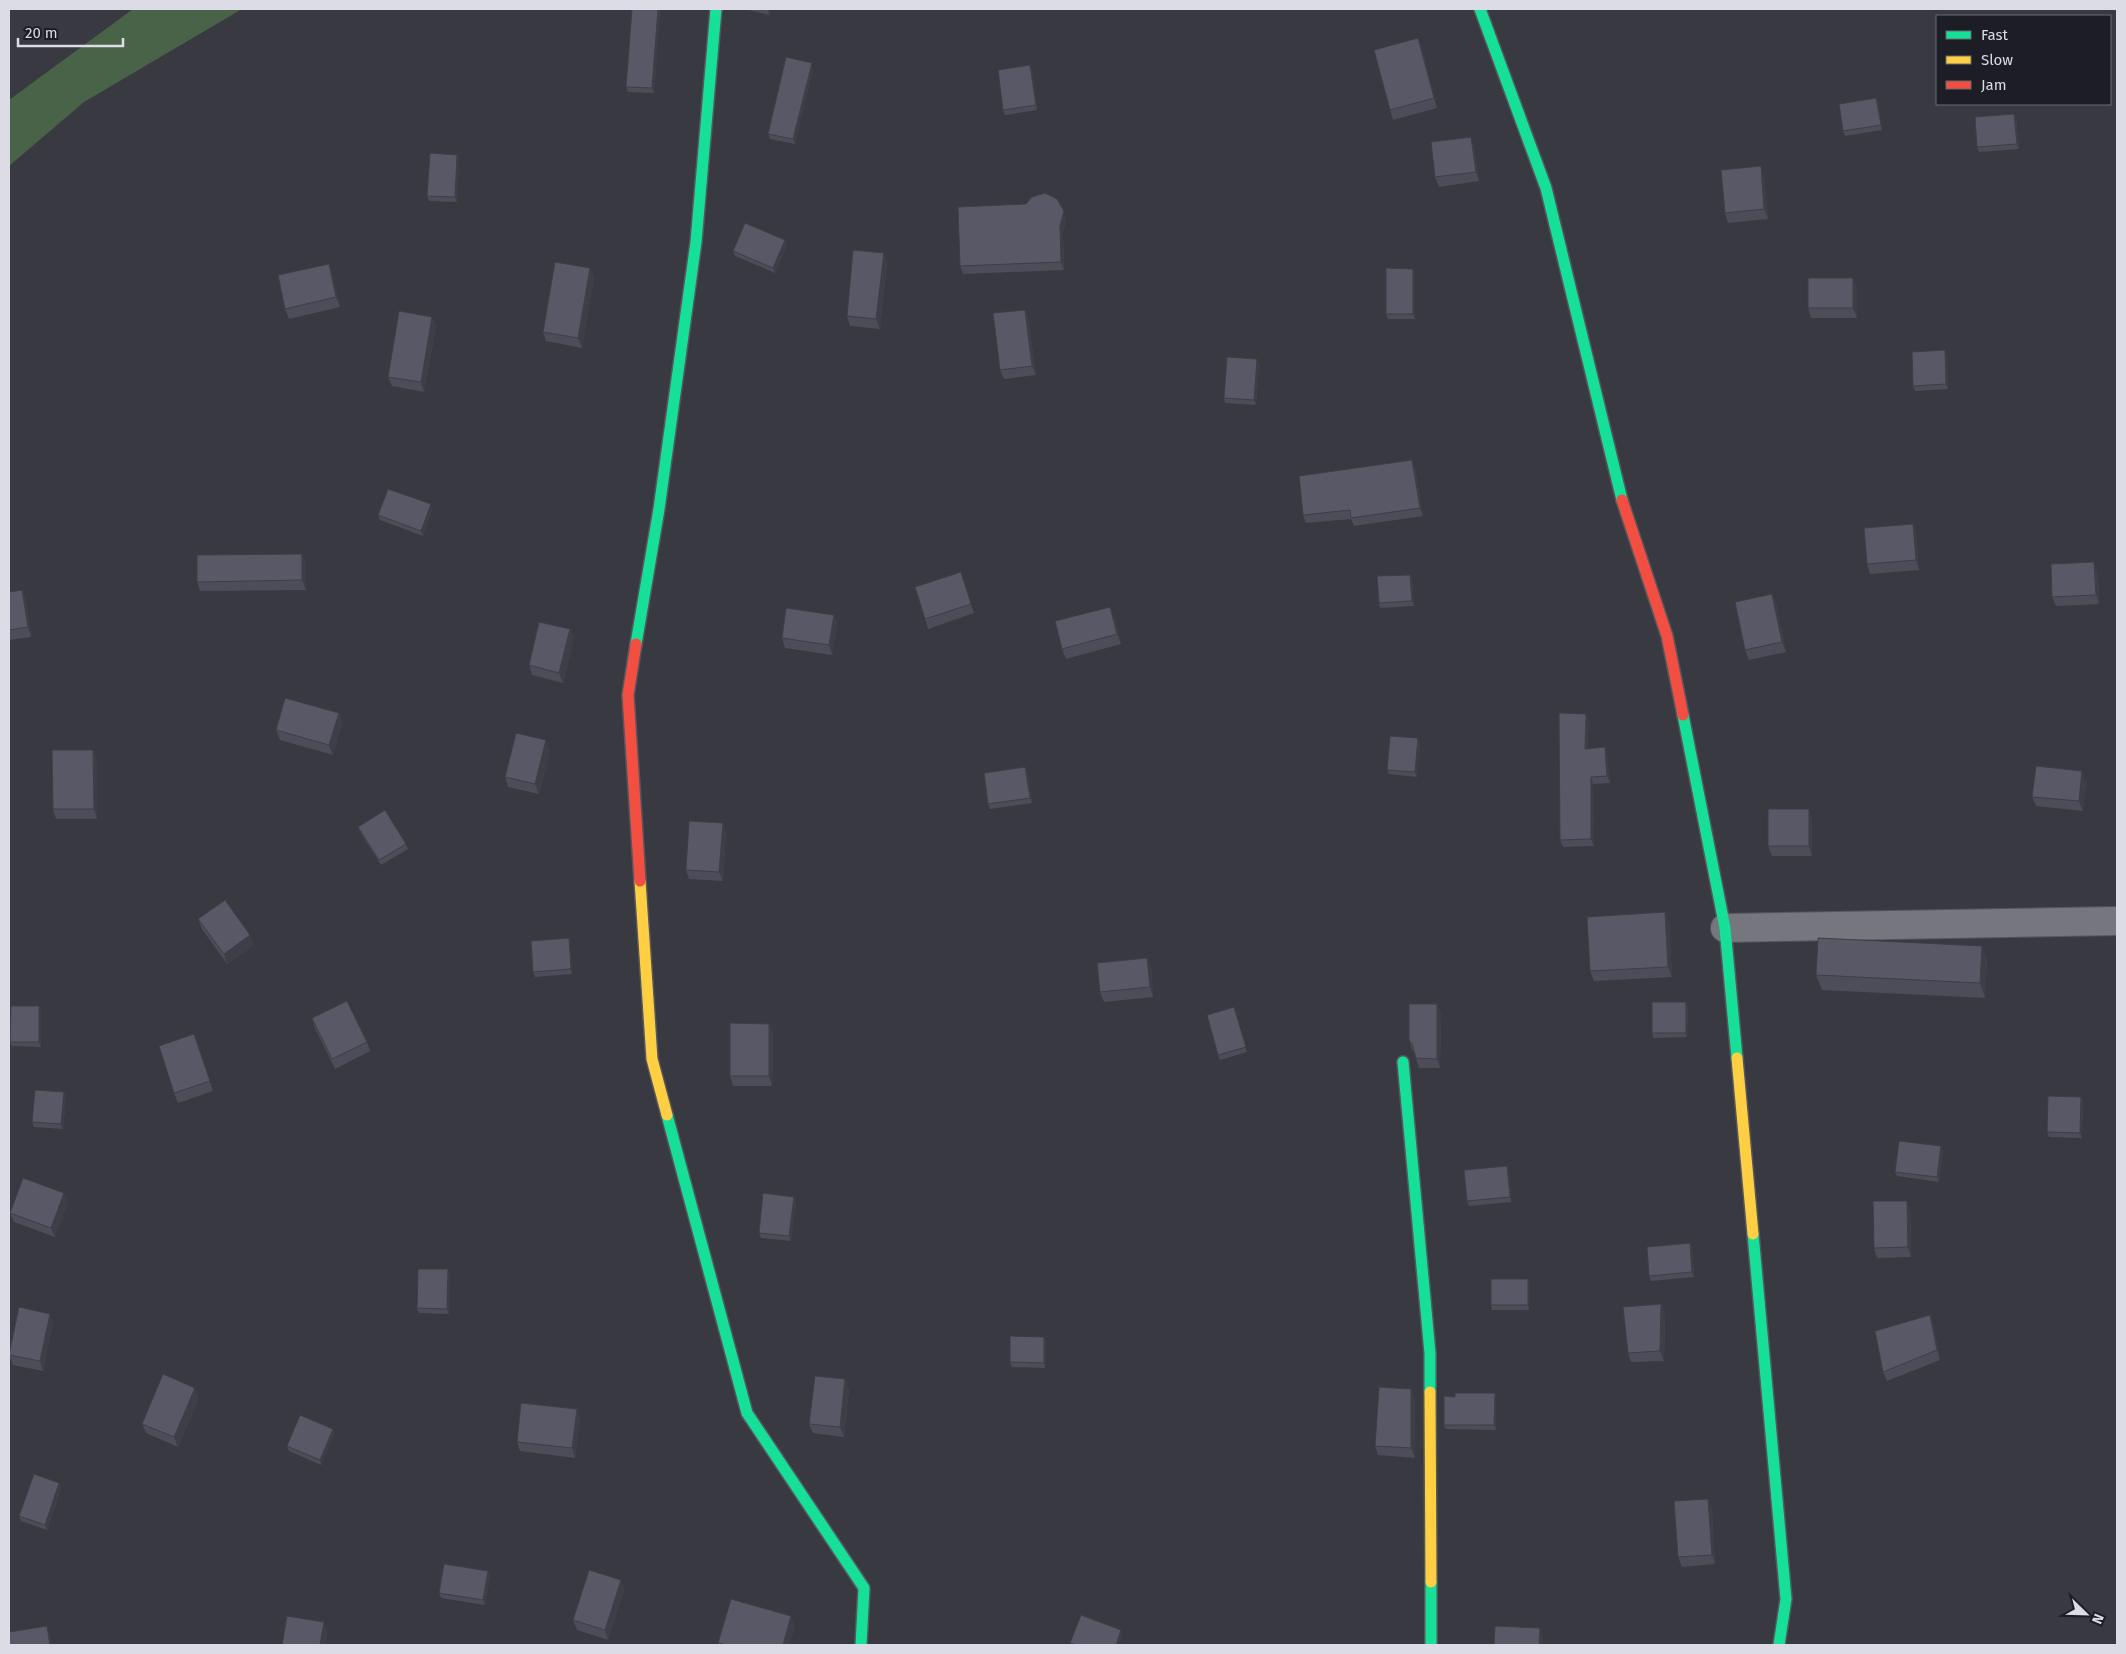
<svg xmlns="http://www.w3.org/2000/svg" width="2126" height="1654" viewBox="0 0 2126 1654" font-family="'Fira Sans',sans-serif">
<rect width="100%" height="100%" fill="#393942"/>
<path fill="#486347" d="M 133,9 L 242,9 L 84,102 L 9,166 L 9,100 Z"/>
<g fill="none" stroke-linecap="round" stroke-linejoin="round">
<defs>
<path id="street" d="M 1725,928 L 2117,921"/>
<path id="fast" d="M 1480,9 L 1546,188 L 1622,500
M 636,644 L 659,509 L 696,242 L 716,9
M 1683,715 L 1725,928 L 1737,1058
M 1403,1062 L 1430,1353 L 1430,1392
M 667,1115 L 747,1413 L 864,1588 L 861,1645
M 1753,1234 L 1786,1599 L 1779,1645
M 1431,1582 L 1431,1645"/>
<path id="slow" d="M 640,881 L 652,1059 L 667,1115
M 1737,1058 L 1753,1234
M 1430,1392 L 1431,1582"/>
<path id="jam" d="M 1622,500 L 1667,636 L 1683,715
M 636,644 L 628,695 L 640,881"/>
</defs>
<use href="#street" stroke="#56565e" stroke-width="30"/>
<use href="#fast" stroke="#56565e" stroke-width="14"/>
<use href="#slow" stroke="#56565e" stroke-width="14"/>
<use href="#jam" stroke="#56565e" stroke-width="14"/>
<use href="#street" stroke="#76767e" stroke-width="28"/>
<use href="#fast" stroke="#16e098" stroke-width="11"/>
<use href="#slow" stroke="#ffcf43" stroke-width="11"/>
<use href="#jam" stroke="#f24e42" stroke-width="11"/>
</g>
<path fill="#4d4c59" d="M 745,9 L 771,9 L 769,15 Z
M 660,10 L 654,93 L 628,92 L 626,87 Z
M 1418,38 L 1422,48 L 1437,108 L 1393,120 L 1390,110 Z
M 1030,65 L 1032,70 L 1037,110 L 1005,115 L 1003,110 Z
M 813,68 L 795,144 L 770,139 L 768,134 Z
M 1876,98 L 1878,103 L 1882,130 L 1845,136 L 1843,131 Z
M 2016,118 L 2019,149 L 1979,152 L 1977,147 Z
M 1471,137 L 1474,147 L 1479,181 L 1439,187 L 1435,177 Z
M 457,155 L 459,160 L 457,202 L 429,201 L 427,196 Z
M 1764,176 L 1768,219 L 1728,223 L 1725,213 Z
M 1066,218 L 1063,233 L 1064,270 L 963,274 L 960,266 Z
M 785,240 L 787,245 L 775,273 L 735,256 L 733,251 Z
M 887,262 L 880,329 L 850,326 L 847,316 Z
M 329,264 L 332,274 L 340,307 L 289,319 L 285,309 Z
M 590,268 L 594,277 L 582,348 L 546,341 L 543,332 Z
M 1415,274 L 1415,319 L 1388,319 L 1386,314 Z
M 1857,288 L 1857,318 L 1811,318 L 1808,308 Z
M 1025,310 L 1028,319 L 1036,375 L 1004,379 L 1000,370 Z
M 432,317 L 436,327 L 424,392 L 392,386 L 388,377 Z
M 1947,355 L 1948,389 L 1915,391 L 1913,386 Z
M 1259,364 L 1256,405 L 1225,403 L 1224,398 Z
M 1415,468 L 1423,516 L 1354,526 L 1351,519 L 1306,523 L 1303,515 Z
M 432,509 L 423,536 L 380,520 L 378,515 Z
M 1913,524 L 1916,534 L 1919,570 L 1870,574 L 1867,564 Z
M 302,554 L 306,564 L 306,590 L 200,591 L 197,582 Z
M 2098,572 L 2099,604 L 2056,606 L 2052,597 Z
M 1410,575 L 1412,579 L 1414,606 L 1380,608 L 1379,603 Z
M 964,582 L 974,613 L 928,629 L 925,619 Z
M 22,590 L 26,600 L 31,637 L 9,640 L 9,592 Z
M 1772,594 L 1776,604 L 1786,652 L 1749,660 L 1745,650 Z
M 834,615 L 837,625 L 832,655 L 785,648 L 782,638 Z
M 1114,616 L 1121,644 L 1066,659 L 1062,649 Z
M 570,629 L 574,639 L 563,683 L 532,675 L 529,665 Z
M 339,713 L 342,723 L 333,755 L 280,740 L 276,730 Z
M 1589,721 L 1587,749 L 1607,754 L 1610,783 L 1593,784 L 1594,846 L 1563,847 L 1560,840 Z
M 1418,738 L 1420,743 L 1417,777 L 1389,774 L 1387,770 Z
M 93,750 L 97,760 L 97,819 L 56,819 L 53,809 Z
M 550,750 L 539,794 L 508,787 L 505,777 Z
M 1025,767 L 1027,772 L 1032,803 L 990,809 L 988,804 Z
M 2086,781 L 2083,811 L 2036,806 L 2032,797 Z
M 1812,819 L 1812,856 L 1772,856 L 1768,846 Z
M 723,823 L 726,833 L 723,881 L 689,879 L 686,870 Z
M 358,827 L 406,844 L 408,849 L 381,865 L 360,832 Z
M 198,919 L 250,935 L 254,945 L 227,964 L 202,929 Z
M 1669,922 L 1672,977 L 1594,981 L 1590,971 Z
M 570,943 L 572,974 L 535,977 L 533,972 Z
M 1982,946 L 1987,960 L 1985,998 L 1822,990 L 1816,975 Z
M 1147,958 L 1151,968 L 1153,997 L 1104,1002 L 1100,992 Z
M 1686,1002 L 1688,1007 L 1687,1037 L 1653,1038 L 1652,1033 Z
M 1437,1004 L 1441,1014 L 1440,1068 L 1419,1068 L 1414,1052 L 1412,1050 L 1409,1040 Z
M 39,1006 L 41,1011 L 41,1047 L 12,1046 L 10,1042 Z
M 1236,1012 L 1247,1052 L 1220,1060 L 1218,1055 Z
M 312,1018 L 367,1042 L 370,1051 L 335,1069 L 315,1028 Z
M 769,1024 L 773,1033 L 772,1086 L 733,1086 L 730,1076 Z
M 194,1034 L 213,1091 L 178,1103 L 174,1093 Z
M 64,1092 L 66,1097 L 63,1129 L 34,1127 L 32,1122 Z
M 2081,1097 L 2083,1102 L 2082,1138 L 2049,1137 L 2047,1132 Z
M 1941,1146 L 1943,1151 L 1939,1182 L 1897,1176 L 1895,1172 Z
M 1509,1171 L 1511,1202 L 1469,1206 L 1467,1201 Z
M 68,1202 L 55,1237 L 14,1222 L 10,1213 Z
M 796,1202 L 791,1241 L 761,1238 L 759,1233 Z
M 1910,1210 L 1911,1257 L 1877,1258 L 1874,1248 Z
M 1690,1243 L 1692,1248 L 1694,1277 L 1651,1281 L 1649,1276 Z
M 448,1269 L 450,1274 L 449,1314 L 419,1313 L 417,1308 Z
M 1528,1279 L 1530,1284 L 1529,1310 L 1492,1310 L 1491,1305 Z
M 1661,1304 L 1665,1314 L 1664,1361 L 1631,1362 L 1628,1353 Z
M 1930,1315 L 1933,1324 L 1940,1360 L 1887,1381 L 1883,1372 Z
M 53,1323 L 43,1371 L 13,1365 L 9,1355 Z
M 1044,1337 L 1046,1341 L 1045,1368 L 1012,1367 L 1010,1362 Z
M 849,1389 L 844,1437 L 813,1433 L 809,1424 Z
M 1495,1393 L 1496,1398 L 1496,1430 L 1446,1429 L 1444,1425 L 1455,1397 Z
M 199,1398 L 178,1447 L 146,1433 L 142,1424 Z
M 1415,1399 L 1415,1458 L 1378,1455 L 1375,1446 Z
M 577,1409 L 580,1419 L 575,1458 L 520,1451 L 517,1442 Z
M 333,1429 L 334,1434 L 321,1465 L 289,1451 L 287,1446 Z
M 59,1483 L 61,1488 L 47,1530 L 21,1521 L 19,1516 Z
M 1712,1508 L 1715,1564 L 1682,1567 L 1678,1557 Z
M 488,1571 L 490,1576 L 485,1605 L 441,1598 L 439,1593 Z
M 621,1580 L 624,1590 L 608,1640 L 577,1630 L 573,1620 Z
M 795,1626 L 789,1645 L 719,1645 L 718,1643 Z"/>
<path fill="#3e3e48" d="M 658,9 L 659,9 L 660,10 L 654,93 L 652,88 Z
M 768,9 L 771,9 L 769,15 L 768,10 Z
M 1418,38 L 1422,48 L 1437,108 L 1434,98 Z
M 812,63 L 813,68 L 795,144 L 793,139 Z
M 1030,65 L 1032,70 L 1037,110 L 1036,105 Z
M 1876,98 L 1878,103 L 1882,130 L 1881,125 Z
M 2014,114 L 2016,118 L 2019,149 L 2017,144 Z
M 1471,137 L 1474,147 L 1479,181 L 1476,172 Z
M 457,155 L 459,160 L 457,202 L 455,197 Z
M 1761,166 L 1764,176 L 1768,219 L 1764,209 Z
M 1064,211 L 1066,218 L 1063,233 L 1064,270 L 1061,262 L 1060,226 Z
M 785,240 L 787,245 L 775,273 L 773,268 Z
M 884,253 L 887,262 L 880,329 L 876,319 Z
M 329,264 L 332,274 L 340,307 L 336,297 Z
M 590,268 L 594,277 L 582,348 L 578,338 Z
M 1413,269 L 1415,274 L 1415,319 L 1413,314 Z
M 1853,278 L 1857,288 L 1857,318 L 1853,308 Z
M 1025,310 L 1028,319 L 1036,375 L 1032,366 Z
M 432,317 L 436,327 L 424,392 L 421,382 Z
M 1945,350 L 1947,355 L 1948,389 L 1946,384 Z
M 1257,359 L 1259,364 L 1256,405 L 1254,400 Z
M 1412,460 L 1415,468 L 1423,516 L 1420,508 Z
M 431,504 L 432,509 L 423,536 L 421,531 Z
M 1913,524 L 1916,534 L 1919,570 L 1916,560 Z
M 302,554 L 306,564 L 306,590 L 302,580 Z
M 2094,562 L 2098,572 L 2099,604 L 2096,595 Z
M 1410,575 L 1412,579 L 1414,606 L 1412,601 Z
M 22,590 L 26,600 L 31,637 L 28,627 Z
M 1772,594 L 1776,604 L 1786,652 L 1782,642 Z
M 1110,607 L 1114,616 L 1121,644 L 1117,634 Z
M 834,615 L 837,625 L 832,655 L 829,645 Z
M 570,629 L 574,639 L 563,683 L 559,673 Z
M 339,713 L 342,723 L 333,755 L 329,745 Z
M 1586,714 L 1589,721 L 1587,756 L 1585,749 Z
M 1418,738 L 1420,743 L 1417,777 L 1415,772 Z
M 546,740 L 550,750 L 539,794 L 535,784 Z
M 1605,747 L 1607,754 L 1610,783 L 1607,776 Z
M 93,750 L 97,760 L 97,819 L 94,809 Z
M 1025,767 L 1027,772 L 1032,803 L 1030,798 Z
M 2082,771 L 2086,781 L 2083,811 L 2079,801 Z
M 1591,777 L 1593,784 L 1594,846 L 1591,839 Z
M 1809,809 L 1812,819 L 1812,856 L 1809,846 Z
M 723,823 L 726,833 L 723,881 L 719,872 Z
M 1665,912 L 1669,922 L 1672,977 L 1668,967 Z
M 250,935 L 254,945 L 227,964 L 224,954 Z
M 569,938 L 570,943 L 572,974 L 571,969 Z
M 1982,946 L 1987,960 L 1985,998 L 1980,983 Z
M 1147,958 L 1151,968 L 1153,997 L 1150,987 Z
M 1686,1002 L 1688,1007 L 1687,1037 L 1686,1033 Z
M 1437,1004 L 1441,1014 L 1440,1068 L 1437,1059 Z
M 39,1006 L 41,1011 L 41,1047 L 39,1042 Z
M 769,1024 L 773,1033 L 772,1086 L 769,1076 Z
M 64,1092 L 66,1097 L 63,1129 L 61,1124 Z
M 2081,1097 L 2083,1102 L 2082,1138 L 2080,1133 Z
M 1941,1146 L 1943,1151 L 1939,1182 L 1937,1177 Z
M 1507,1166 L 1509,1171 L 1511,1202 L 1510,1197 Z
M 64,1193 L 68,1202 L 55,1237 L 51,1228 Z
M 794,1197 L 796,1202 L 791,1241 L 789,1236 Z
M 1907,1201 L 1910,1210 L 1911,1257 L 1908,1247 Z
M 1690,1243 L 1692,1248 L 1694,1277 L 1692,1272 Z
M 448,1269 L 450,1274 L 449,1314 L 447,1309 Z
M 1528,1279 L 1530,1284 L 1529,1310 L 1528,1305 Z
M 1661,1304 L 1665,1314 L 1664,1361 L 1660,1351 Z
M 50,1314 L 53,1323 L 43,1371 L 40,1361 Z
M 1930,1315 L 1933,1324 L 1940,1360 L 1937,1350 Z
M 1044,1337 L 1046,1341 L 1045,1368 L 1044,1363 Z
M 845,1379 L 849,1389 L 844,1437 L 840,1427 Z
M 195,1388 L 199,1398 L 178,1447 L 174,1437 Z
M 1411,1389 L 1415,1399 L 1415,1458 L 1411,1448 Z
M 1495,1393 L 1496,1398 L 1496,1430 L 1494,1425 Z
M 577,1409 L 580,1419 L 575,1458 L 572,1448 Z
M 333,1429 L 334,1434 L 321,1465 L 320,1460 Z
M 59,1483 L 61,1488 L 47,1530 L 45,1525 Z
M 1708,1499 L 1712,1508 L 1715,1564 L 1712,1555 Z
M 488,1571 L 490,1576 L 485,1605 L 483,1600 Z
M 621,1580 L 624,1590 L 608,1640 L 605,1630 Z
M 791,1616 L 795,1626 L 789,1645 L 783,1645 Z
M 324,1622 L 328,1632 L 325,1645 L 320,1645 Z
M 47,1626 L 50,1635 L 52,1645 L 50,1645 Z
M 1540,1628 L 1543,1638 L 1543,1645 L 1539,1645 Z
M 1121,1630 L 1123,1635 L 1119,1645 L 1116,1645 Z"/>
<path fill="#595867" stroke="#3e3e48" d="M 632,9 L 658,9 L 652,88 L 626,87 Z
M 1418,38 L 1434,98 L 1390,110 L 1374,50 Z
M 786,57 L 812,63 L 793,139 L 768,134 Z
M 1030,65 L 1036,105 L 1003,110 L 998,70 Z
M 1876,98 L 1881,125 L 1843,131 L 1839,104 Z
M 2014,114 L 2017,144 L 1977,147 L 1975,117 Z
M 1471,137 L 1476,172 L 1435,177 L 1431,142 Z
M 430,153 L 457,155 L 455,197 L 427,196 Z
M 1761,166 L 1764,209 L 1725,213 L 1721,170 Z
M 1045,193 L 1057,199 L 1064,211 L 1060,226 L 1061,262 L 960,266 L 958,207 L 1026,204 L 1032,197 Z
M 745,223 L 785,240 L 773,268 L 733,251 Z
M 853,250 L 884,253 L 876,319 L 847,316 Z
M 555,262 L 590,268 L 578,338 L 543,332 Z
M 329,264 L 336,297 L 285,309 L 278,275 Z
M 1386,268 L 1413,269 L 1413,314 L 1386,314 Z
M 1808,278 L 1853,278 L 1853,308 L 1808,308 Z
M 1025,310 L 1032,366 L 1000,370 L 993,313 Z
M 399,311 L 432,317 L 421,382 L 388,377 Z
M 1945,350 L 1946,384 L 1913,386 L 1912,352 Z
M 1227,357 L 1257,359 L 1254,400 L 1224,398 Z
M 1412,460 L 1420,508 L 1351,518 L 1350,510 L 1303,515 L 1299,476 Z
M 388,489 L 431,504 L 421,531 L 378,515 Z
M 1913,524 L 1916,560 L 1867,564 L 1864,528 Z
M 302,554 L 302,580 L 197,582 L 197,555 Z
M 2094,562 L 2096,595 L 2052,597 L 2051,564 Z
M 961,572 L 971,604 L 925,619 L 915,587 Z
M 1410,575 L 1412,601 L 1379,603 L 1377,576 Z
M 22,590 L 28,627 L 9,630 L 9,592 Z
M 1772,594 L 1782,642 L 1745,650 L 1735,602 Z
M 1110,607 L 1117,634 L 1062,649 L 1055,621 Z
M 786,608 L 834,615 L 829,645 L 782,638 Z
M 539,622 L 570,629 L 559,673 L 529,665 Z
M 285,698 L 339,713 L 329,745 L 276,730 Z
M 1559,713 L 1586,714 L 1585,749 L 1605,747 L 1607,776 L 1591,777 L 1591,839 L 1560,840 Z
M 516,733 L 546,740 L 535,784 L 505,777 Z
M 1390,736 L 1418,738 L 1415,772 L 1387,770 Z
M 52,750 L 93,750 L 94,809 L 53,809 Z
M 2036,766 L 2082,771 L 2079,801 L 2032,797 Z
M 1025,767 L 1030,798 L 988,804 L 984,773 Z
M 1768,809 L 1809,809 L 1809,846 L 1768,846 Z
M 385,810 L 406,844 L 379,860 L 358,827 Z
M 689,821 L 723,823 L 719,872 L 686,870 Z
M 225,900 L 250,935 L 224,954 L 198,919 Z
M 1665,912 L 1668,967 L 1590,971 L 1587,917 Z
M 569,938 L 571,969 L 533,972 L 531,941 Z
M 1818,938 L 1982,946 L 1980,983 L 1816,975 Z
M 1147,958 L 1150,987 L 1100,992 L 1097,963 Z
M 347,1001 L 367,1042 L 332,1059 L 312,1018 Z
M 1652,1002 L 1686,1002 L 1686,1033 L 1652,1033 Z
M 1409,1004 L 1437,1004 L 1437,1059 L 1416,1058 L 1412,1044 L 1409,1040 Z
M 11,1006 L 39,1006 L 39,1042 L 10,1042 Z
M 1234,1007 L 1246,1047 L 1218,1055 L 1207,1015 Z
M 730,1023 L 769,1024 L 769,1076 L 730,1076 Z
M 194,1034 L 210,1081 L 174,1093 L 159,1046 Z
M 35,1090 L 64,1092 L 61,1124 L 32,1122 Z
M 2048,1096 L 2081,1097 L 2080,1133 L 2047,1132 Z
M 1899,1141 L 1941,1146 L 1937,1177 L 1895,1172 Z
M 1507,1166 L 1510,1197 L 1467,1201 L 1464,1170 Z
M 23,1178 L 64,1193 L 51,1228 L 10,1213 Z
M 763,1193 L 794,1197 L 789,1236 L 759,1233 Z
M 1873,1201 L 1907,1201 L 1908,1247 L 1874,1248 Z
M 1690,1243 L 1692,1272 L 1649,1276 L 1647,1247 Z
M 418,1269 L 448,1269 L 447,1309 L 417,1308 Z
M 1491,1279 L 1528,1279 L 1528,1305 L 1491,1305 Z
M 1661,1304 L 1660,1351 L 1628,1353 L 1623,1307 Z
M 19,1307 L 50,1314 L 40,1361 L 9,1355 Z
M 1930,1315 L 1937,1350 L 1883,1372 L 1875,1331 Z
M 1010,1336 L 1044,1337 L 1044,1363 L 1010,1362 Z
M 163,1374 L 195,1388 L 174,1437 L 142,1424 Z
M 815,1376 L 845,1379 L 840,1427 L 809,1424 Z
M 1379,1387 L 1411,1389 L 1411,1448 L 1375,1446 Z
M 1455,1393 L 1495,1393 L 1494,1425 L 1444,1425 L 1444,1396 L 1455,1397 Z
M 521,1403 L 577,1409 L 572,1448 L 517,1442 Z
M 300,1415 L 333,1429 L 320,1460 L 287,1446 Z
M 34,1474 L 59,1483 L 45,1525 L 19,1516 Z
M 1708,1499 L 1712,1555 L 1678,1557 L 1674,1501 Z
M 444,1564 L 488,1571 L 483,1600 L 439,1593 Z
M 589,1570 L 621,1580 L 605,1630 L 573,1620 Z
M 731,1599 L 791,1616 L 783,1645 L 727,1645 L 718,1643 Z
M 1081,1615 L 1121,1630 L 1116,1645 L 1077,1645 L 1070,1643 Z
M 287,1616 L 324,1622 L 320,1645 L 282,1645 Z
M 47,1626 L 50,1645 L 9,1645 L 9,1632 Z
M 1495,1626 L 1540,1628 L 1539,1645 L 1494,1645 Z"/>
<rect width="2126" height="1654" fill="none" stroke="#dbdce6" stroke-width="20"/>
<rect x="1936" y="15" width="175" height="90" fill="#1d1e25" stroke="#696a72"/>
<rect x="1946" y="31" width="25" height="8" fill="#16e098" stroke="#696a72"/>
<text x="1981" y="40" font-size="15" fill="#dbdce6">Fast</text>
<rect x="1946" y="56" width="25" height="8" fill="#ffcf43" stroke="#696a72"/>
<text x="1981" y="65" font-size="15" fill="#dbdce6">Slow</text>
<rect x="1946" y="81" width="25" height="8" fill="#f24e42" stroke="#696a72"/>
<text x="1981" y="90" font-size="15" fill="#dbdce6">Jam</text>
<g transform="translate(2086 1614) rotate(113)" stroke="#1d1e25" stroke-width="4" paint-order="stroke">
<path d="M0-4L9 19L0 12L-9 19Z" fill="#dbdce6"/>
<text y="-8" font-size="14" font-weight="bold" text-anchor="middle" fill="#dbdce6">N</text>
</g>
<path d="M18 38v8h105v-8" fill="none" stroke="#dbdce6" stroke-width="2.5"/>
<text x="25" y="38" font-size="15" fill="#dbdce6" stroke="#1d1e25" stroke-width="4" paint-order="stroke">20 m</text>
</svg>
